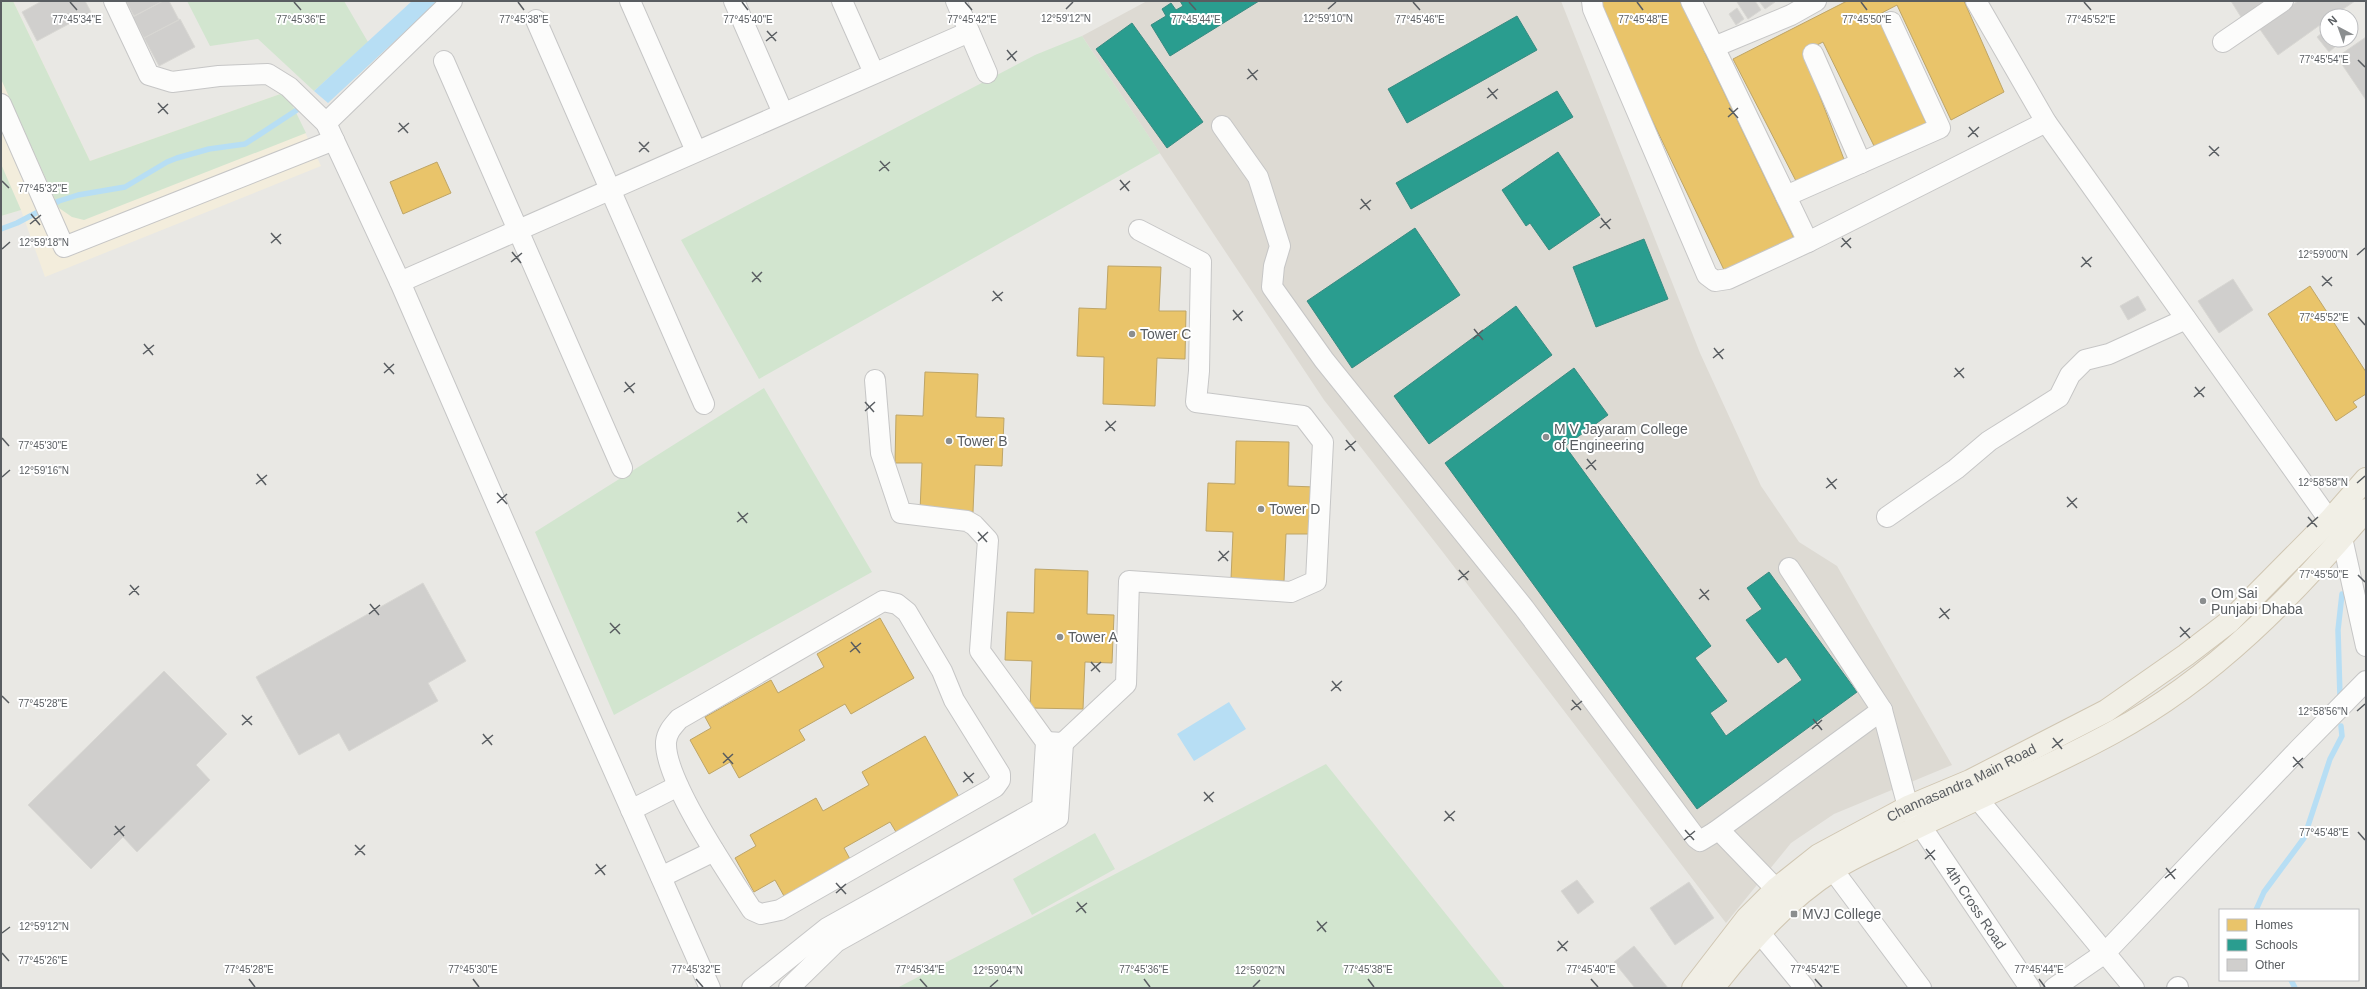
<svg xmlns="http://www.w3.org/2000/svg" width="2367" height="989" viewBox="0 0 2367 989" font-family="Arial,sans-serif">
<rect width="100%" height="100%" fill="#e9e8e4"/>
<path fill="#f3eddc" d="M 1,1 L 13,1 L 90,161 L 286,92 L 321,166 L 45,277 L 21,210 L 1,216 Z"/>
<path fill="#dddad3" d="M 1147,1 L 1561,1 L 1700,353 L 1761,486 L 1799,542 L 1837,566 L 1952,765 L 1834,814 L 1791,843 L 1726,923 L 1442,551 L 1324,400 L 1082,36 Z"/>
<path fill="#d2e5cf" d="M 1,1 L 13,1 L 90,161 L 286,92 L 306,133 L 84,220 L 72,217 L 59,208 L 1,79 Z
M 187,1 L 344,1 L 368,42 L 314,91 L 258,39 L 210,46 Z
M 1082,36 L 1160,153 L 759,379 L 681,240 L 1035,55 Z
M 1,164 L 21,210 L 1,216 Z
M 764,388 L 872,572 L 614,715 L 535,532 Z
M 1326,764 L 1505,988 L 897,988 Z
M 1095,833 L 1115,869 L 1032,915 L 1013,879 Z"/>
<path fill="#b7def4" d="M 412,1 L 438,1 L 328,103 L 314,91 Z
M 1229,702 L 1246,729 L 1194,761 L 1177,734 Z"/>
<path fill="#e9c46a" stroke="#bea567" d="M 1595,1 L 1680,1 L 1794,238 L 1725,272 Z
M 1847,1 L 1964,1 L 2004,92 L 1951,120 L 1897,5 L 1878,15 L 1928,127 L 1877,152 L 1823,42 L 1803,52 L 1845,162 L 1796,181 L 1733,59 Z
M 437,162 L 451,193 L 403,214 L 390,182 Z
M 1108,266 L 1161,267 L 1159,311 L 1186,311 L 1185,359 L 1157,358 L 1155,406 L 1103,404 L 1104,357 L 1077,356 L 1079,308 L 1106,309 Z
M 2310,286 L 2366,372 L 2366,394 L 2353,402 L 2357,407 L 2336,421 L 2268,314 Z
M 925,372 L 978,374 L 976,417 L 1004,418 L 1002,466 L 975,465 L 973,512 L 920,511 L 922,463 L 895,463 L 896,415 L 923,416 Z
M 1236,441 L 1289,442 L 1288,486 L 1315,487 L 1313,534 L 1286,534 L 1284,581 L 1231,579 L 1233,532 L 1206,531 L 1208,483 L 1235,484 Z
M 1035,569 L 1088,571 L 1087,614 L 1114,615 L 1112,663 L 1085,662 L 1083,709 L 1030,708 L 1032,661 L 1005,660 L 1007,612 L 1034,613 Z
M 880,618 L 914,678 L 851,714 L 845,704 L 799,730 L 805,740 L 739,778 L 730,762 L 709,774 L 690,740 L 711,728 L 705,717 L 771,680 L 778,693 L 824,667 L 817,654 Z
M 925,736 L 959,797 L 896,832 L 890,822 L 844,848 L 850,859 L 784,896 L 775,880 L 754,892 L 735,858 L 756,846 L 750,835 L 816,798 L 823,811 L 869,785 L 862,772 Z"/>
<path fill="#2a9d8f" stroke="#388a81" d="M 1180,1 L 1259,1 L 1170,56 L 1151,25 L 1166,16 L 1162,9 L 1171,3 L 1176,10 L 1183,6 Z
M 1517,16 L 1537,50 L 1407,123 L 1388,89 Z
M 1132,23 L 1203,122 L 1167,148 L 1096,49 Z
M 1557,91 L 1573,117 L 1411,209 L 1396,183 Z
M 1558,152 L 1600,215 L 1549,250 L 1530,223 L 1526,226 L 1502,190 Z
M 1415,228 L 1460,295 L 1352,368 L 1307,301 Z
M 1644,239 L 1668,299 L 1596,327 L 1573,267 Z
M 1516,306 L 1552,355 L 1429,444 L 1394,396 Z
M 1574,368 L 1608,415 L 1565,446 L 1711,646 L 1695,658 L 1727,701 L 1710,713 L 1726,736 L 1802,680 L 1786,657 L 1778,663 L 1746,620 L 1762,609 L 1747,588 L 1769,572 L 1857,692 L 1697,809 L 1445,463 Z"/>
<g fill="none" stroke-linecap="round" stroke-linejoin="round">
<path stroke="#b7def4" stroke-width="5.5" d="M 1,229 L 17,223 L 59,201 L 78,195 L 125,187 L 167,162 L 177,158 L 209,149 L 245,144 L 303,106
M 2340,697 L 2338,630 L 2342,594
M 2256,910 L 2264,892 L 2304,838 L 2330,759 L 2342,736 L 2341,726
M 2291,980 L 2295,988"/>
</g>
<path fill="#d0cfcd" stroke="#d8d7d3" d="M 42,1 L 85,1 L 91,12 L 37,41 L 22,12 Z
M 126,1 L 163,1 L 134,16 Z
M 163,1 L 169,1 L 179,20 L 144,38 L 133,17 Z
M 1755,1 L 1761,10 L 1748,19 L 1737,2 Z
M 1759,1 L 1774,1 L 1775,2 L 1765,9 Z
M 2231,1 L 2265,1 L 2241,17 Z
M 2298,1 L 2355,1 L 2333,16 L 2327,16 L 2327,20 L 2278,55 L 2259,28 Z
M 1737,8 L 1744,19 L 1736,25 L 1729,14 Z
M 180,19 L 195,47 L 159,66 L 144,38 Z
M 2327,29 L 2327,40 L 2332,40 L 2336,46 L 2329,52 L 2317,37 Z
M 2366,37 L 2366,100 L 2337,57 Z
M 2233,279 L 2253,310 L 2219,333 L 2198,301 Z
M 2138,296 L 2146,310 L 2128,320 L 2120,306 Z
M 423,583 L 466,661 L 428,683 L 438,701 L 349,751 L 339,733 L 299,755 L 256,677 Z
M 164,671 L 227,734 L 196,765 L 210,780 L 137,852 L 123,837 L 91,869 L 28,805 Z
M 1577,880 L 1594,902 L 1578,914 L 1561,891 Z
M 1689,882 L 1714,918 L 1675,945 L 1650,908 Z
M 1634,946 L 1668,988 L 1635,988 L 1614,962 Z"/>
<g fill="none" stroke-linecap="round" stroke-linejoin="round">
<defs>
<g id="minor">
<path d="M 114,1 L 149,75 L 172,82 L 219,76 L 268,74 L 289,87 L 326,123 L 400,282 L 543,611 L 710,988"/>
<path d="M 630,1 L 696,151"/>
<path d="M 734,1 L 783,113"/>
<path d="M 842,1 L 874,73"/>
<path d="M 956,1 L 987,73"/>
<path d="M 1592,1 L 1593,9 L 1707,275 L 1715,281 L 1728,279 L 1808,242 L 2046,122"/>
<path d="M 1691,1 L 1714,47 L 1791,15 L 1816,1"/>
<path d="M 1976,1 L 2046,122 L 2342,538 L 2366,646"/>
<path d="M 536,20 L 704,404"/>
<path d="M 2223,42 L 2283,1"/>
<path d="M 1714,47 L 1808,242"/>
<path d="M 1813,54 L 1861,163"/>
<path d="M 444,61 L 622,468"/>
<path d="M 1,104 L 64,247 L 334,140"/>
<path d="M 326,123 L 452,1"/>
<path d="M 1222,126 L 1258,177 L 1280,246 L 1274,266 L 1272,287 L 1324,360 L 1524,608 L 1696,838 L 1700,841 L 1715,832 L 1720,831 L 1776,889"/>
<path d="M 1786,196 L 1940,128 L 1891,22"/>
<path d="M 400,282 L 969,32"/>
<path d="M 1887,517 L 1956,469 L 1989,441 L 2059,397 L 2070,375 L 2085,360 L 2109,354 L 2186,319"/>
<path id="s1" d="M 1789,568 L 1882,710 L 1908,807 L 2030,988"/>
<path d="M 883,601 L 897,604 L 907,612 L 942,671 L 954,700 L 1000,774 L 1000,780 L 995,787 L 780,910 L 761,914 L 752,910 C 730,876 664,780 666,742 C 667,732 673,726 679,719 Z"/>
<path d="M 1046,742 L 1063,743 L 1126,684 L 1129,581 L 1291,592 L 1316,581 L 1323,442 L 1303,416 L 1196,402 L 1199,371 L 1201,262 L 1139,230"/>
<path d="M 1977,798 L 2134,988"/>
<path d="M 631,810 L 678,786"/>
<path d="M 1715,832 L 1882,710"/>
<path d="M 1833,870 L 1921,988"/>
<path d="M 661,877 L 714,851"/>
<path d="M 1750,921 L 1805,988"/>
<path d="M 752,988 L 827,928 L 1042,808 L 1046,742 L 980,651 L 988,540 L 974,525 L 967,521 L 901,513 L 881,453 L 875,380"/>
<path d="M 789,988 L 836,942 L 1058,818 L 1063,743"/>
<path d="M 2054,988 L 2105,953 L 2299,749 L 2366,681"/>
<path d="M 2177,988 L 2178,987"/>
</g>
<g id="major">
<path id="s2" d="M 1693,988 L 1747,918 L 1776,889 L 1819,855 L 1908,807 L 1970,781 L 2106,711 L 2186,655 L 2229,622 L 2330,520 L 2366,479"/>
<path d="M 1713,988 C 1746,945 1787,899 1833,870 C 1852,857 1875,848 1895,838 C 1967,802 2043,771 2114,732 C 2214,678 2293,596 2366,510"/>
</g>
</defs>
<use href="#minor" stroke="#c6c6c6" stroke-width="22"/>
<use href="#major" stroke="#d0c6b2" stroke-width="24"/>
<use href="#minor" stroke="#fcfcfb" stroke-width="20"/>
<use href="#major" stroke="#f1efe6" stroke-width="22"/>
</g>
<path fill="none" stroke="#595d61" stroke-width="1.5" d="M 70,2 L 77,10M 294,2 L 301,10M 518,2 L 524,10M 742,2 L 748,10M 965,2 L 972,10M 1189,2 L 1196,10M 1413,2 L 1420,10M 1637,2 L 1643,10M 1861,2 L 1867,10M 2084,2 L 2091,10M 1066,9 L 1073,2M 1328,9 L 1336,2M 767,31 L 776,41M 766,41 L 777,32M 1007,50 L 1016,61M 1007,60 L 1017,51M 2358,60 L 2365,67M 1248,69 L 1257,80M 1247,79 L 1258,70M 1488,88 L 1497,99M 1487,98 L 1498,89M 158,103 L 168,114M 1729,108 L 1738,118M 158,113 L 168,104M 1728,117 L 1738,108M 399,123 L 408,133M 1969,127 L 1978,137M 398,132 L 409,123M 1968,137 L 1979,127M 639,142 L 649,152M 2209,146 L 2219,156M 639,152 L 649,142M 2209,156 L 2219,147M 880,161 L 889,171M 879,171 L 890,162M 1120,180 L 1129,191M 2,181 L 9,188M 1120,190 L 1130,181M 1361,199 L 1370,210M 1360,209 L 1371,200M 31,214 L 40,225M 1601,218 L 1610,229M 30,224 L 41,215M 1600,228 L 1611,219M 271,233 L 281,244M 1842,238 L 1851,248M 271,243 L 281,234M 1841,247 L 1851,238M 2,249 L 10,242M 512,252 L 521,263M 2357,255 L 2365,248M 2082,257 L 2091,267M 511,262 L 522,253M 2081,267 L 2092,257M 752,272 L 761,282M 2322,276 L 2332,286M 752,282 L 762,272M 2322,286 L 2332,277M 993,291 L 1002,301M 992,301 L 1003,292M 1233,310 L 1242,321M 2358,317 L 2365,325M 1233,320 L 1243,311M 1474,329 L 1483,340M 1473,339 L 1483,330M 144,344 L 153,355M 1714,348 L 1723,359M 143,354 L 154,345M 1713,358 L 1724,349M 384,363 L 394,374M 1955,368 L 1964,378M 384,373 L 394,364M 1954,377 L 1964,368M 625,382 L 634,393M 2195,387 L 2204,397M 624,392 L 635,383M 2194,397 L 2205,387M 865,402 L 874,412M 865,411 L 875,402M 1106,421 L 1115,431M 1105,431 L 1116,421M 2,438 L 9,446M 1346,440 L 1355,451M 1345,450 L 1356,441M 1587,459 L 1596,470M 1586,469 L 1596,460M 257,474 L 266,485M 2,477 L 10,470M 1827,478 L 1836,489M 2357,483 L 2365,476M 256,484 L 267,475M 1826,488 L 1837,479M 497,493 L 507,504M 2067,497 L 2077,508M 497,503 L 507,494M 2067,507 L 2077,498M 738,512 L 747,523M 2308,517 L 2317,527M 737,522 L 748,513M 2307,527 L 2318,517M 978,532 L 987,542M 978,541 L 988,532M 1219,551 L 1228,561M 1218,561 L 1229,551M 1459,570 L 1468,580M 2358,575 L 2365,582M 1458,580 L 1469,571M 130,585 L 139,595M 1700,589 L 1709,600M 129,595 L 139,586M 1699,599 L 1709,590M 370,604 L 379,615M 1940,608 L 1949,619M 369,614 L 380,605M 1939,618 L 1950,609M 610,623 L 620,634M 2180,627 L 2190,638M 610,633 L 620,624M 2180,637 L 2190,628M 851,642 L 860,653M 850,652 L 861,643M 1091,662 L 1100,672M 1091,671 L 1101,662M 1332,681 L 1341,691M 1331,691 L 1342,681M 2,696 L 9,703M 1572,700 L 1581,710M 1571,710 L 1582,701M 2357,711 L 2365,704M 242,715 L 252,725M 1813,719 L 1822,730M 242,725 L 252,716M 1812,729 L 1822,720M 483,734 L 492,745M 2053,738 L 2062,749M 482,744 L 493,735M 2052,748 L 2063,739M 723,753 L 733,764M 2293,757 L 2303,768M 723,763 L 733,754M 2293,767 L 2303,758M 964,772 L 973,783M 963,782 L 974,773M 1204,792 L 1213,802M 1204,801 L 1214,792M 1445,811 L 1454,821M 1444,821 L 1455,811M 115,826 L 124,836M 1685,830 L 1694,840M 2358,832 L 2365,840M 114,835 L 125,826M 1684,840 L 1695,831M 355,845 L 365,855M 1926,849 L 1935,860M 355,855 L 365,845M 1925,859 L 1935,850M 596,864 L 605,875M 2166,868 L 2175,879M 595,874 L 606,865M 2165,878 L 2176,869M 836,883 L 846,894M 836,893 L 846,884M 1077,902 L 1086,913M 1076,912 L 1087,903M 1317,921 L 1326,932M 1317,931 L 1327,922M 2,933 L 10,927M 1558,941 L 1567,951M 1557,951 L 1568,941M 2,953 L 9,961M 249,979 L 255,987M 473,979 L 479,987M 696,979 L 703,987M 920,979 L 927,987M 1144,979 L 1150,987M 1368,979 L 1374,987M 1591,979 L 1598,987M 1815,979 L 1822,987M 2039,979 L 2045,987M 990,987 L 998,980M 1253,987 L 1260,980"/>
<g fill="#8b8e8f" stroke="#fff" stroke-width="1.5">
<circle cx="1132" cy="334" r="4"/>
<circle cx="1546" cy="437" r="4"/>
<circle cx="949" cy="441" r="4"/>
<circle cx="1261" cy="509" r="4"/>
<circle cx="2203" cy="601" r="4"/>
<circle cx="1060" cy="637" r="4"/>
<rect x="1790" y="910" width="8" height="8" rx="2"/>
</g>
<g text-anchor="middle" stroke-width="4" stroke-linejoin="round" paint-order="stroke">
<g font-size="14" fill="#595d61" stroke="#fff" text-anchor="start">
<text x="1140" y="339">Tower C</text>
<text x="1554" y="434">M V Jayaram College<tspan x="1554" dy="16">of Engineering</tspan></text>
<text x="957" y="446">Tower B</text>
<text x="1269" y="514">Tower D</text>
<text x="2211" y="598">Om Sai<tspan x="2211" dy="16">Punjabi Dhaba</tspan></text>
<text x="1068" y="642">Tower A</text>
<text x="1802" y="919">MVJ College</text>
</g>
<g font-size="14" fill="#595d61" stroke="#fff">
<text dy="5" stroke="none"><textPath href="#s2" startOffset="344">Channasandra Main Road</textPath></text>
<text dy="5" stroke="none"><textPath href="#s1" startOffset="391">4th Cross Road</textPath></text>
</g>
</g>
<g font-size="10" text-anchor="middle" fill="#595d61" stroke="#fff" stroke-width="4" stroke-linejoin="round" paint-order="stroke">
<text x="1066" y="22">12°59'12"N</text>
<text x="1328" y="22">12°59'10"N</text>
<text x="301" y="23">77°45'36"E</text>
<text x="77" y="23">77°45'34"E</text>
<text x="524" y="23">77°45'38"E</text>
<text x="748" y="23">77°45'40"E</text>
<text x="972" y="23">77°45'42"E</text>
<text x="1196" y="23">77°45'44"E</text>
<text x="1420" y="23">77°45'46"E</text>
<text x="1643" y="23">77°45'48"E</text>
<text x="1867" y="23">77°45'50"E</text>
<text x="2091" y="23">77°45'52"E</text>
<text x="2324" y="63">77°45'54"E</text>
<text x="43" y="192">77°45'32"E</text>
<text x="44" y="246">12°59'18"N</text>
<text x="2323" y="258">12°59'00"N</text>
<text x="2324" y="321">77°45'52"E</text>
<text x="43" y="449">77°45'30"E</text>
<text x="44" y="474">12°59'16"N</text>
<text x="2323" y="486">12°58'58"N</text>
<text x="2324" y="578">77°45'50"E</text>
<text x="43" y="707">77°45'28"E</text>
<text x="2323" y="715">12°58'56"N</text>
<text x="2324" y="836">77°45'48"E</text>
<text x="44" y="930">12°59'12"N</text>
<text x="43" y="964">77°45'26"E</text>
<text x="249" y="973">77°45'28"E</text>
<text x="473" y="973">77°45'30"E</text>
<text x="696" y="973">77°45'32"E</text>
<text x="920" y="973">77°45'34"E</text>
<text x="1144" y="973">77°45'36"E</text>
<text x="1368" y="973">77°45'38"E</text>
<text x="1591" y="973">77°45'40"E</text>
<text x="1815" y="973">77°45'42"E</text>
<text x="2039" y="973">77°45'44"E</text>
<text x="998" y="974">12°59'04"N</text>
<text x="1260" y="974">12°59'02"N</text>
</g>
<rect width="2367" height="989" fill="none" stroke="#595d61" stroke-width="4"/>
<rect x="2219" y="909" width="140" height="72" fill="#ffffff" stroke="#bdbec0"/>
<rect x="2227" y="919" width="20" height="12" fill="#e9c46a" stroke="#bdbec0"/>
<text x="2255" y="929" font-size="12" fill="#595d61">Homes</text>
<rect x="2227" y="939" width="20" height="12" fill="#2a9d8f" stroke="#bdbec0"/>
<text x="2255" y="949" font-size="12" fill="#595d61">Schools</text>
<rect x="2227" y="959" width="20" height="12" fill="#d0cfcd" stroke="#bdbec0"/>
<text x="2255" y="969" font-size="12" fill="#595d61">Other</text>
<g transform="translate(2339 28) rotate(319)"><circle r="19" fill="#ffffff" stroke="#bdbec0"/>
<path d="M0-3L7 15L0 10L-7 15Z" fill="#8b8e8f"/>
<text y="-6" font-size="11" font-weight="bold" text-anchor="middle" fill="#595d61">N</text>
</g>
</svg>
